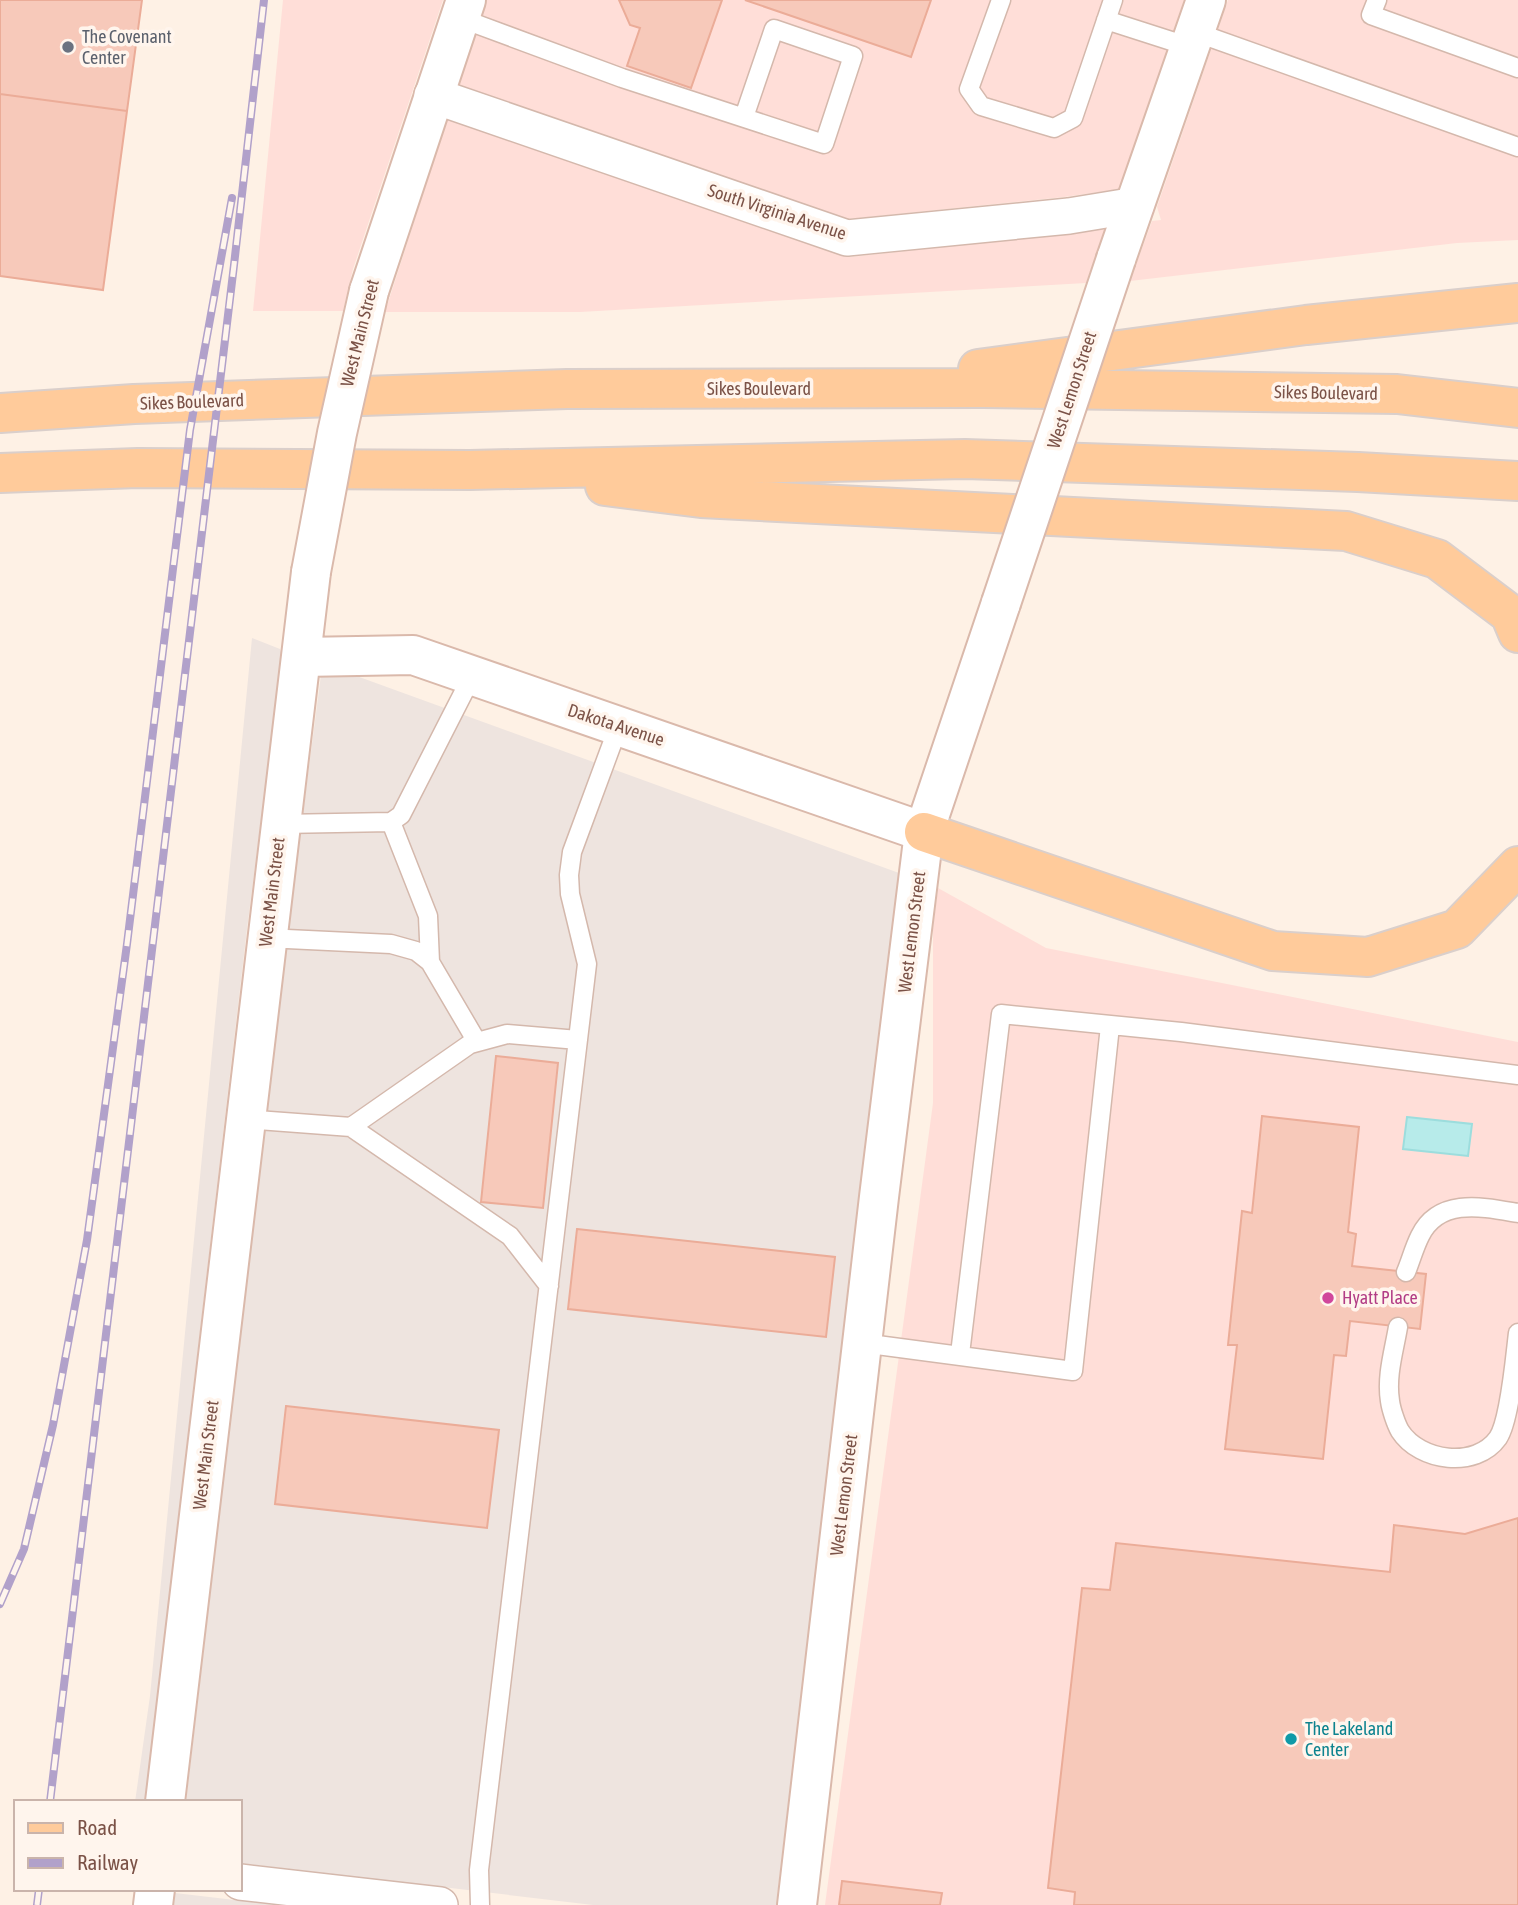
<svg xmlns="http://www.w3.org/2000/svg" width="1518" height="1905" viewBox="0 0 1518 1905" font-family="'Asap Condensed',sans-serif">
<rect width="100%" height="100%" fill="#fef1e5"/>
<path fill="#ffded8" d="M 283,0 L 443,0 L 353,269 L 343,311 L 253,311 Z
M 487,0 L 1184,0 L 1120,189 L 1064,197 L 848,219 L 458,85 Z
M 1228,0 L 1518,0 L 1518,240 L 1457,243 L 1130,281 L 1152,221 L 1161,220 L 1157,207 Z
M 447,119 L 850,257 L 1105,229 L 1086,283 L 580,312 L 385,312 Z
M 938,888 L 1046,948 L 1518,1042 L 1518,1905 L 825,1905 L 933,1103 L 933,929 Z"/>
<path fill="#eee4df" d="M 252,638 L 280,649 L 282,656 L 247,929 L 145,1802 L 135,1802 L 150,1696 Z
M 351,674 L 899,873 L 776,1905 L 593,1905 L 240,1863 L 240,1802 L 186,1802 L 287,935 L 321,675 Z
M 175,1893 L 277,1905 L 174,1905 Z"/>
<path fill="#b7ebea" stroke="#9cdddd" stroke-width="2" d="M 1407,1117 L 1472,1124 L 1468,1156 L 1403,1149 Z"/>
<path fill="#f7c9ba" stroke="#ebac98" stroke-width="2" d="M 0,0 L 142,0 L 127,111 L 0,94 Z
M 619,0 L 722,0 L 691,88 L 627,66 L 640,28 L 630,25 Z
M 745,0 L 931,0 L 911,57 Z
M 0,94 L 127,111 L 103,290 L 0,276 Z
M 496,1056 L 558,1063 L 543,1208 L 481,1202 Z
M 1262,1116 L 1359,1127 L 1348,1232 L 1356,1234 L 1352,1266 L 1426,1274 L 1420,1329 L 1350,1321 L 1346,1356 L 1334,1355 L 1323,1459 L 1225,1449 L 1237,1345 L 1228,1345 L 1242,1211 L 1252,1213 Z
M 577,1229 L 835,1257 L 826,1337 L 568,1309 Z
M 286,1406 L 499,1430 L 487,1528 L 275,1504 Z
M 1518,1518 L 1518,1905 L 1074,1905 L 1075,1892 L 1048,1888 L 1082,1588 L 1110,1590 L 1116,1543 L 1390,1572 L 1394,1525 L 1465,1534 Z
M 842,1881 L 942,1893 L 940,1905 L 839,1905 Z"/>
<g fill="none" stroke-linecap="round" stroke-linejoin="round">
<defs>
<path id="service" d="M 1001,0 L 969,89 L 981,106 L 1054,128 L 1073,118 L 1113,0
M 1377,0 L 1371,15 L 1518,68
M 460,18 L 622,78 L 824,144 L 853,56 L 774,29 L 744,117
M 1106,20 L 1190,47
M 1195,32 L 1518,147
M 391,822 L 428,916 L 430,962
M 281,824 L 391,822 L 401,815 L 472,676
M 266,938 L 391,944 L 416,951 L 430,962 L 477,1042
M 245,1119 L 351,1127 L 510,1236 L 549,1286
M 351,1127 L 470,1044 L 507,1034 L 578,1040
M 1406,1272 C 1411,1260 1414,1248 1420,1236 C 1439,1197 1483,1207 1518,1213
M 1398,1327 C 1394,1351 1386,1376 1390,1401 C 1391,1409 1396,1424 1400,1431 C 1420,1462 1476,1469 1498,1438 C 1510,1420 1515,1357 1518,1333
M 862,1343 L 1073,1371 L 1110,1026
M 960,1354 L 1001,1014 L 1181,1032 L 1518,1075
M 480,1905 L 479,1870 L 587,964 L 570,894 L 569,875 L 572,852 L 619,725"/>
<path id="minor" d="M 432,95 L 847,238 L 1069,216 L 1136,205
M 240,1882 L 440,1905"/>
<path id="secondary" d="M 1116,259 L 1206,0
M 369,291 L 466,0
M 302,657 L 413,655 L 924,832
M 165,1802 L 311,572
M 153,1905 L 155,1889
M 797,1905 L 879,1197 L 924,832 L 1001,603"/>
<path id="primary" d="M 978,369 L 1306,325 L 1518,303
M 0,413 L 134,404 L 567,389 L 983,388 L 1397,394 L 1518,408
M 0,473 L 138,468 L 470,470 L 965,459 L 1358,472 L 1518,481
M 605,486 L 701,498 L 1346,531 L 1437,559 L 1510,614 L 1518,633
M 924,832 L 1273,951 L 1368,957 L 1457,929 L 1518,866"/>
</defs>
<use href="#service" stroke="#d4b8ac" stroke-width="21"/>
<use href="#minor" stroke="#d4b8ac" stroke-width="38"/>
<use href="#secondary" stroke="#dab9ab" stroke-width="42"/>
<use href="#primary" stroke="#dacfcb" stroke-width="42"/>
<use href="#service" stroke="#fff" stroke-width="18"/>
<use href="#minor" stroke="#fff" stroke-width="35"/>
<use href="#secondary" stroke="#fff" stroke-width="38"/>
<use href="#primary" stroke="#ffcb9b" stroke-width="38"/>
<defs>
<path id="rail" d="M 0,1604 L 24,1549 L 53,1425 L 87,1240 L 127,944 L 190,430 L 232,198
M 50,1802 L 234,265 L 264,0
M 37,1905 L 39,1889"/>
</defs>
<use href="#rail" stroke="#b1a1ca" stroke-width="8"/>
<use href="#rail" stroke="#fff5ed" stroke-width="5" stroke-dasharray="16" stroke-linecap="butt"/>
<defs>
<path id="secondary-bridge" d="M 311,572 L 337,433 L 369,291
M 1001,603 L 1116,259"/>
</defs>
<use href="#secondary-bridge" stroke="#dab9ab" stroke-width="42" stroke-linecap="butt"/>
<use href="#secondary-bridge" stroke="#fff" stroke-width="38"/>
</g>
<circle fill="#6b7280" stroke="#fff5ed" stroke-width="2.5" cx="68" cy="47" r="7"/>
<circle fill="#d1479c" stroke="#fff5ed" stroke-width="2.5" cx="1328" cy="1298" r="7"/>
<circle fill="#0f9aa8" stroke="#fff5ed" stroke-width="2.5" cx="1291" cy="1739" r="7"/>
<g text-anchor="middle" stroke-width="7" stroke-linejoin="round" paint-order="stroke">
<g font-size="18" fill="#5b616d" stroke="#fff5ed" text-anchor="start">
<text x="82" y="43">The Covenant<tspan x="82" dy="21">Center</tspan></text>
</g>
<g font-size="18" fill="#7b5247" stroke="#fff5ed">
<text transform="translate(777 212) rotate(18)" y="6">South Virginia Avenue</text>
<text transform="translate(360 333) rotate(-76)" y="6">West Main Street</text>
<text x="759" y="395">Sikes Boulevard</text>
<text transform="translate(1072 390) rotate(-72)" y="6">West Lemon Street</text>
<text transform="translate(1326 393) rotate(1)" y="6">Sikes Boulevard</text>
<text transform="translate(192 402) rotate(-2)" y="6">Sikes Boulevard</text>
<text transform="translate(616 725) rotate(18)" y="6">Dakota Avenue</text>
<text transform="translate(272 892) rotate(-83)" y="6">West Main Street</text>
<text transform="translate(912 932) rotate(-83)" y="6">West Lemon Street</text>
<text transform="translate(206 1455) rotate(-83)" y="6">West Main Street</text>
<text transform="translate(844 1495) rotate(-83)" y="6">West Lemon Street</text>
</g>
<g font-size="18" fill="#b23c85" stroke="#fff5ed" text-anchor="start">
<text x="1342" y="1304">Hyatt Place</text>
</g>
<g font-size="18" fill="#0d838f" stroke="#fff5ed" text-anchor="start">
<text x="1305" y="1735">The Lakeland<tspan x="1305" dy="21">Center</tspan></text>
</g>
</g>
<rect x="14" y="1800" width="228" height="91" fill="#fff5ed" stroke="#cab4ab" stroke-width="2"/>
<rect x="28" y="1823" width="35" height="10" fill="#ffcb9b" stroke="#cab4ab" stroke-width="2"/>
<text x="77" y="1835" font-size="21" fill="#7b5247">Road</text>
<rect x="28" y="1858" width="35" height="10" fill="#b1a1ca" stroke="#cab4ab" stroke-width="2"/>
<text x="77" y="1870" font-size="21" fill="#7b5247">Railway</text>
</svg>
